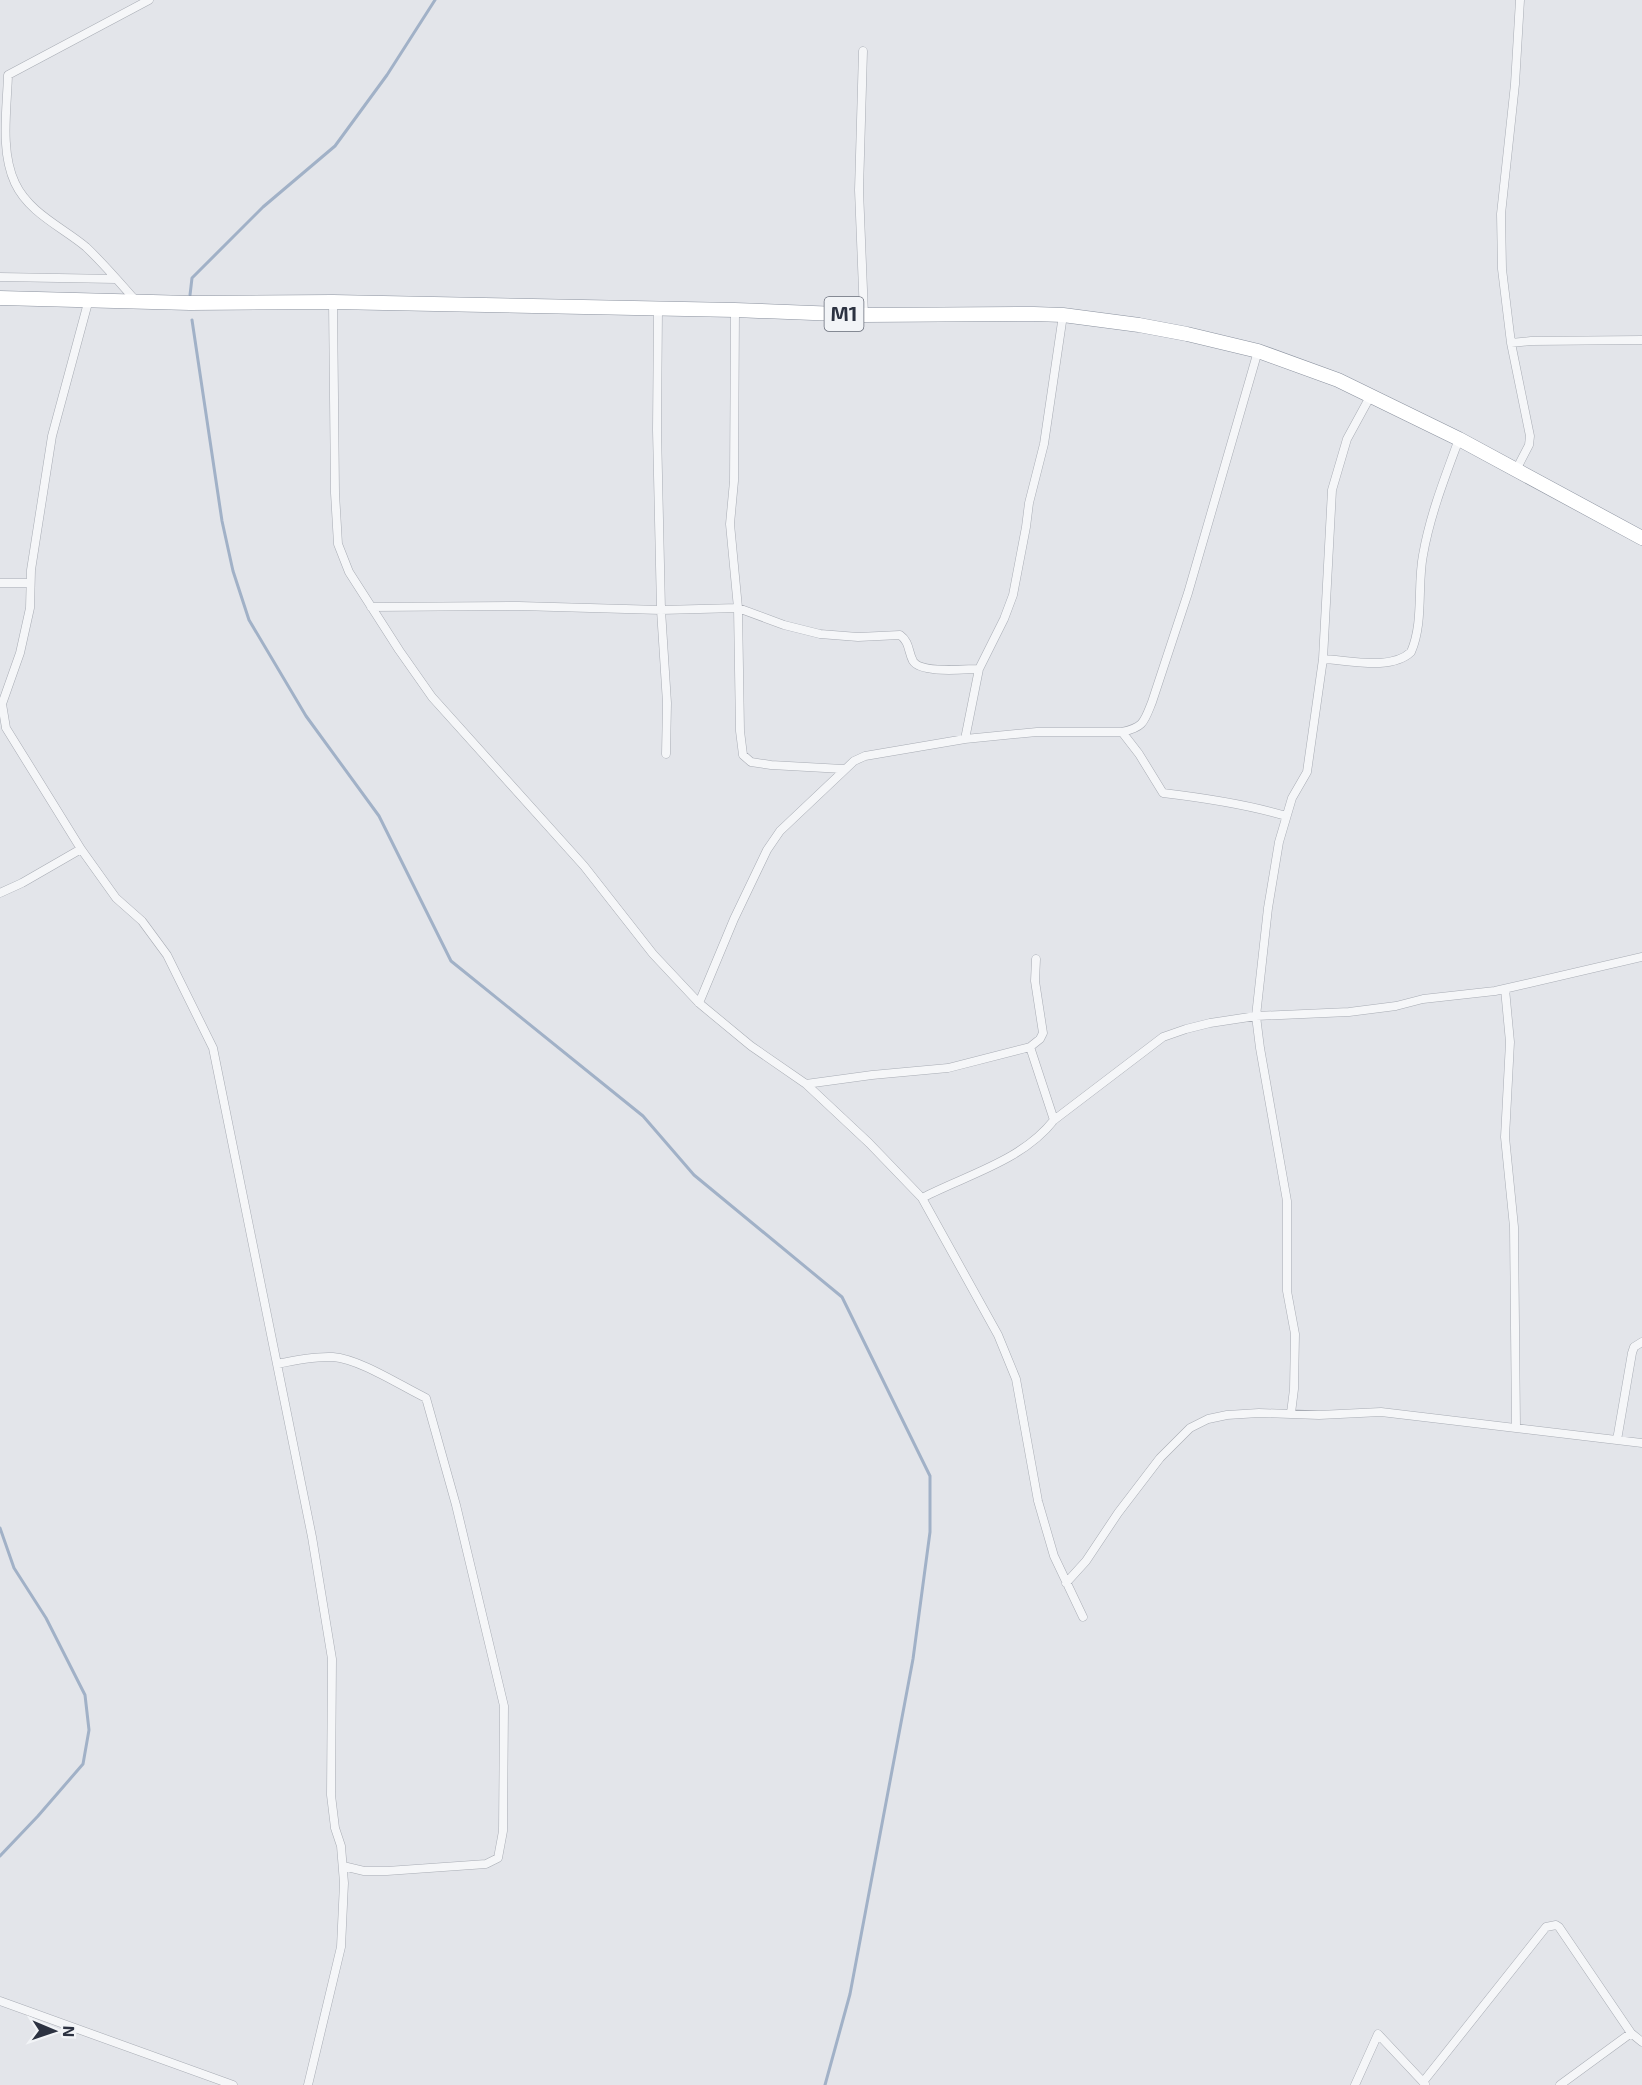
<svg xmlns="http://www.w3.org/2000/svg" width="1642" height="2085" viewBox="0 0 1642 2085" font-family="'Exo 2',sans-serif">
<rect width="100%" height="100%" fill="#e3e5ea"/>
<g fill="none" stroke-linecap="round" stroke-linejoin="round">
<path stroke="#a1b1c7" stroke-width="3" d="M 190,295 L 192,278 L 263,207 L 335,146 L 387,75 L 435,0
M 192,320 L 222,521 L 233,571 L 249,620 L 306,716 L 379,816 L 451,961 L 643,1116 L 694,1175 L 842,1297 L 930,1476 L 930,1532 L 913,1659 L 850,1994 L 825,2085
M 0,1528 L 14,1568 L 46,1618 L 85,1695 L 89,1730 L 83,1764 L 38,1816 L 0,1856"/>
<defs>
<path id="street" d="M 863,51 L 859,190 L 864,315
M 0,277 L 116,279
M 89,299 L 52,436 L 31,570 L 30,608 L 20,653 L 2,704 L 6,728 L 81,849 L 116,898 L 142,921 L 167,955 L 213,1048 L 312,1537 L 332,1659 L 331,1795 L 335,1828 L 341,1846 L 344,1883 L 341,1947 L 308,2085
M 136,301 C 120,283 104,264 86,247 C 62,227 29,213 15,183 C 0,151 7,109 8,75 L 149,0
M 333,302 L 335,493 L 338,544 L 349,572 L 399,650 L 432,697 L 584,866 L 653,954 L 699,1003 L 751,1046 L 806,1084 L 869,1143 L 922,1198 C 966,1175 1022,1161 1054,1120 L 1163,1037 L 1186,1029 L 1210,1023 L 1256,1016 L 1349,1012 L 1396,1006 L 1423,999 L 1495,991 L 1642,957
M 658,309 L 657,430 L 661,610 L 667,703 L 666,754
M 735,310 L 734,481 L 730,524 L 738,608 L 740,731 L 743,755 L 751,762 L 771,765 L 843,769
M 1511,343 L 1531,341 L 1642,340
M 1258,351 L 1188,593 L 1152,702 C 1144,722 1144,727 1122,732 L 1139,754 L 1163,793 C 1205,798 1246,804 1286,816
M 1516,470 L 1529,445 L 1530,436 L 1511,343 L 1502,269 L 1501,214 L 1515,84 L 1520,0
M 0,583 L 30,583
M 371,607 L 519,606 L 661,610 L 738,608 L 784,625 L 820,634 L 858,637 L 900,635 C 910,642 908,652 913,661 C 921,674 965,669 979,669
M 1323,659 L 1332,490 L 1347,439 L 1371,395
M 965,739 L 979,669 L 1004,619 L 1013,595 L 1026,527 L 1029,503 L 1044,444 L 1063,315
M 0,893 L 22,883 L 81,849
M 1505,989 L 1510,1042 L 1505,1137 L 1514,1227 L 1516,1427
M 699,1003 L 734,919 L 767,850 L 780,831 L 854,761 L 865,756 L 965,739 L 1037,732 L 1122,732
M 1030,1047 L 1040,1039 L 1043,1033 L 1035,981 L 1036,959
M 806,1084 L 872,1075 L 948,1068 L 1030,1047 L 1054,1120
M 922,1198 L 998,1335 L 1016,1379 L 1038,1501 L 1054,1556 L 1083,1617
M 277,1364 C 295,1360 314,1356 333,1357 C 360,1359 401,1386 426,1398 L 456,1505 L 504,1706 L 503,1831 L 498,1858 L 486,1864 L 387,1871 L 364,1871 L 343,1866
M 1291,1413 L 1294,1389 L 1295,1334 L 1287,1291 L 1287,1201 L 1260,1048 L 1256,1016 L 1268,908 L 1279,842 L 1292,798 L 1307,772 L 1323,659 C 1348,660 1391,671 1411,652 C 1424,622 1417,586 1423,555 C 1430,515 1445,477 1459,439
M 1617,1440 L 1632,1353 L 1634,1347 L 1642,1342
M 1066,1583 L 1086,1561 L 1118,1513 L 1160,1458 L 1190,1428 L 1208,1419 L 1227,1415 L 1259,1413 L 1319,1415 L 1381,1412 L 1642,1443
M 0,2001 L 233,2085
M 1423,2082 L 1546,1927 L 1556,1925 L 1559,1927 L 1631,2033
M 1355,2085 L 1378,2034 L 1425,2084
M 1560,2085 L 1631,2033 L 1642,2042"/>
<path id="highway" d="M 0,298 L 190,303 L 333,302 L 735,310 L 864,315 L 1034,314 L 1063,315 L 1139,325 L 1187,334 L 1258,351 L 1338,380 L 1459,439 L 1642,538"/>
</defs>
<use href="#street" stroke="#a8acb4" stroke-width="9"/>
<use href="#highway" stroke="#8b929f" stroke-width="15"/>
<use href="#street" stroke="#f5f6f8" stroke-width="8"/>
<use href="#highway" stroke="#fff" stroke-width="14"/>
</g>
<g text-anchor="middle" stroke-width="4.5" stroke-linejoin="round" paint-order="stroke">
<rect fill="#f2f4f7" stroke="#676c78" stroke-width="1.5" x="824.5" y="297" width="39" height="34" rx="4.5"/>
<g font-size="20" font-weight="bold" fill="#2c3241">
<text x="844" y="321">M1</text>
</g>
</g>
<g transform="translate(54 2031) rotate(92)" stroke="#f2f4f7" stroke-width="4.5" paint-order="stroke">
<path d="M0-4.5L10 22L0 15L-10 22Z" fill="#2c3241"/>
<text y="-9" font-size="16" font-weight="bold" text-anchor="middle" fill="#2c3241">N</text>
</g>
</svg>
